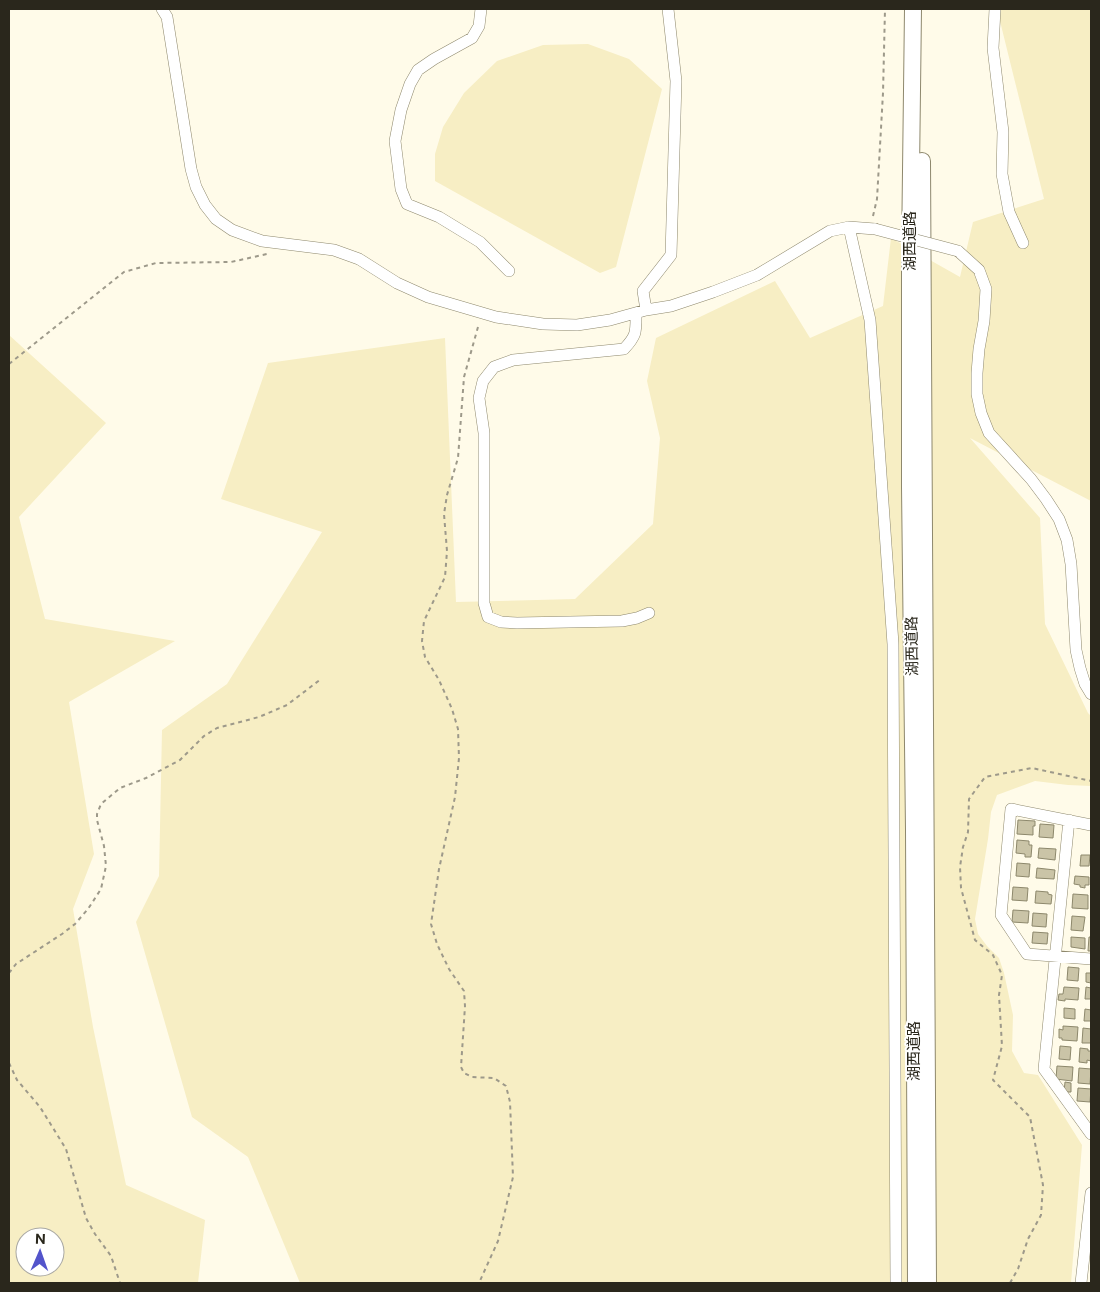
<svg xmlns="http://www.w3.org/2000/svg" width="1100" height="1292" viewBox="0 0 1100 1292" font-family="'Public Sans','Noto Sans JP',sans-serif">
<rect width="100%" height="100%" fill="#fffbe9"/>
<path fill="#f7eec4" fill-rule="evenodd" d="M 997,9 L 1091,9 L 1091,501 L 970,438 L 1040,518 L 1045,624 L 1088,713 L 1091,716 L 1091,786 L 1068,785 L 1035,781 L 997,795 L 991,812 L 988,839 L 975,919 L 978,934 L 987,946 L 999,958 L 1004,973 L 1013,1015 L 1012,1051 L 1024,1073 L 1038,1075 L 1082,1145 L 1071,1283 L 300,1283 L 248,1157 L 192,1117 L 136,922 L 159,876 L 162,730 L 227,684 L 322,532 L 221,499 L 268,363 L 445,338 L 456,602 L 575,599 L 653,524 L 660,438 L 647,381 L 656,338 L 775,281 L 810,338 L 883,306 L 891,238 L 960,277 L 973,222 L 1044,199 Z
M 588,44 L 629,59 L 662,89 L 616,267 L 600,273 L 435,181 L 435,154 L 443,127 L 464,93 L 497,61 L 543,45 Z
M 9,335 L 106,423 L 19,517 L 45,619 L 175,641 L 69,702 L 94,854 L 73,909 L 93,1027 L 126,1185 L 205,1220 L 198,1283 L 9,1283 ZM 25,1237 L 55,1237 L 55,1267 L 25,1267 Z"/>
<path fill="#cac4a7" stroke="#8d886c" d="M 1018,820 L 1035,821 L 1035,826 L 1033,826 L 1033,835 L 1017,834 Z
M 1040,824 L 1054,825 L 1053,838 L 1039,837 Z
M 1017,840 L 1029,841 L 1029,845 L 1032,845 L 1031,857 L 1025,857 L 1025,854 L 1016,853 Z
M 1039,848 L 1056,849 L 1055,860 L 1038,858 Z
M 1081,855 L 1090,855 L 1089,866 L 1080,866 Z
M 1017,863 L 1030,864 L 1029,877 L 1016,876 Z
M 1037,868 L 1055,870 L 1054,879 L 1036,878 Z
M 1075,876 L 1089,877 L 1089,885 L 1085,885 L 1085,888 L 1080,887 L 1080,885 L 1074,884 Z
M 1013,887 L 1028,888 L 1027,901 L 1012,900 Z
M 1036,891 L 1048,892 L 1048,894 L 1052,895 L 1051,904 L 1035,903 Z
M 1073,894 L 1088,895 L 1088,909 L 1072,908 Z
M 1013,910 L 1029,911 L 1028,923 L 1012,922 Z
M 1033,913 L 1047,914 L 1046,927 L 1032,926 Z
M 1072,916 L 1085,917 L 1083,931 L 1071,930 Z
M 1033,932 L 1048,933 L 1047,944 L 1032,943 Z
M 1071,937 L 1085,938 L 1085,949 L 1071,947 Z
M 1089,937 L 1091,937 L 1091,951 L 1088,951 Z
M 1068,967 L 1079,968 L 1078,981 L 1067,980 Z
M 1091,969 L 1091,983 L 1086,982 L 1086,973 L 1091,973 Z
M 1064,987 L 1079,988 L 1078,1000 L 1065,999 L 1065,1001 L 1058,1000 L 1059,994 L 1063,994 Z
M 1086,987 L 1091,988 L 1091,999 L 1085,999 Z
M 1064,1008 L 1075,1009 L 1075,1019 L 1064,1018 Z
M 1085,1009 L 1091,1010 L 1091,1021 L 1084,1021 Z
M 1063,1026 L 1078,1027 L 1077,1041 L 1062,1040 L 1062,1038 L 1059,1038 L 1059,1029 L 1063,1030 Z
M 1083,1028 L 1091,1029 L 1091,1043 L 1082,1043 Z
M 1060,1046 L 1071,1047 L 1070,1060 L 1059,1059 Z
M 1080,1048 L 1088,1049 L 1088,1051 L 1091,1051 L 1091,1061 L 1087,1060 L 1087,1063 L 1079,1062 Z
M 1057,1066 L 1073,1067 L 1072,1081 L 1056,1079 Z
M 1079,1068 L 1091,1069 L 1090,1084 L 1078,1083 Z
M 1065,1082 L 1071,1083 L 1071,1092 L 1064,1092 Z
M 1078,1088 L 1091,1089 L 1090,1102 L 1077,1101 Z"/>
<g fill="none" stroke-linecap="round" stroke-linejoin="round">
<defs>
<path id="minor" d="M 162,9 L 167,17 L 191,169 L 196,187 L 205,205 L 216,219 L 232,230 L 262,241 L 334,250 L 359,259 L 397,283 L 428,297 L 496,317 L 543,324 L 577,325 L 610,320 L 646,310 L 671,306 L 713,292 L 757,275 L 830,231 L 849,227 L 875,229
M 481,9 L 479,26 L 472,38 L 434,59 L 418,70 L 410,84 L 401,110 L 395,141 L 401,189 L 407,204 L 439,217 L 480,242 L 509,271
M 995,9 L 993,48 L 1003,132 L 1002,174 L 1009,212 L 1023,243
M 849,227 L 870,320 L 893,644 L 896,1283
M 958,251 L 979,270 L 986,289 L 984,321 L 979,349 L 977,373 L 977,394 L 981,413 L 989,433 L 1031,479 L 1046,499 L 1059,519 L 1067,540 L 1071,564 L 1076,650 L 1080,668 L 1085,684 L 1091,694
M 646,310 L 643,291 L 671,255 L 676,81 L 668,9
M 636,313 C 636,332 637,335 624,349 L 513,360 L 494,367 L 483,381 L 479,398 L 484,433 L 484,603 L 488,617 L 501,622 L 517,623 L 622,621 L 637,618 L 649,613
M 1069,820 L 1044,1069 L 1091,1134
M 1091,825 L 1011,809 L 1001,915 L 1027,954 L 1091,959
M 1081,1283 L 1091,1193"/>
<path id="highway" d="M 913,9 L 910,252 L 910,487 L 914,830 L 916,1283
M 922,161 L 928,1283"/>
</defs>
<use href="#minor" stroke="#8e886d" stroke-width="12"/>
<use href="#highway" stroke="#8e886d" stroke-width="18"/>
<path stroke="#9d998a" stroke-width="2" stroke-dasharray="4 4" stroke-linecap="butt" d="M 873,216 L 877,199 L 883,93 L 885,9
M 478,327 L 464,377 L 458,458 L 447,495 L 444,514 L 447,551 L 445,577 L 424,621 L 422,641 L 425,657 L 439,680 L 452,709 L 458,729 L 459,758 L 455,797 L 439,869 L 431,924 L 437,944 L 449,969 L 464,991 L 465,1006 L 461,1067 L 464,1073 L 472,1077 L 494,1078 L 506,1086 L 510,1102 L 513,1177 L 498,1241 L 479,1283
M 9,364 L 124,272 L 156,263 L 231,262 L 267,254
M 9,973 L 16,964 L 62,934 L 75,924 L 88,909 L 101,889 L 106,866 L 104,846 L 97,820 L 97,814 L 101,804 L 120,788 L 146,778 L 180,760 L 204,736 L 217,728 L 259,717 L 287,705 L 321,679
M 9,1063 L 17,1080 L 40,1107 L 66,1149 L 86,1218 L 95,1234 L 111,1256 L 120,1283
M 1010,1283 L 1018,1269 L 1028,1239 L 1041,1215 L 1043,1185 L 1030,1117 L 993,1080 L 1002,1046 L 999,995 L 1002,975 L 993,955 L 975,940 L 961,888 L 960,867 L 963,847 L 968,832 L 969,799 L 985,777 L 1032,768 L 1091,781"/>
<use href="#minor" stroke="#fff" stroke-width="11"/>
<use href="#highway" stroke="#fff" stroke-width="16"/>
<defs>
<path id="minor-bridge" d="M 875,229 L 958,251"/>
</defs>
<use href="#minor-bridge" stroke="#8e886d" stroke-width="12" stroke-linecap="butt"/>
<use href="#minor-bridge" stroke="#fff" stroke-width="11"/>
</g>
<g text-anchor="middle" stroke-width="4" stroke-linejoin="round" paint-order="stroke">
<g font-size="15" fill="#2a271c" stroke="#fff">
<text transform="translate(910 241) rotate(-90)" y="5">湖西道路</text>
<text transform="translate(912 646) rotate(-91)" y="5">湖西道路</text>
<text transform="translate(914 1051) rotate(-90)" y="5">湖西道路</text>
</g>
</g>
<rect width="1100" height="1292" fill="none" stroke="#2a271c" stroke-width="20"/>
<g transform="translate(40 1252) rotate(2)"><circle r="24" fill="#ffffff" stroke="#aaa9a4"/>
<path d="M0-4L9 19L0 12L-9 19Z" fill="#5354cb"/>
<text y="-8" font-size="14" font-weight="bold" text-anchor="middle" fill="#2a271c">N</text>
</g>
</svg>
